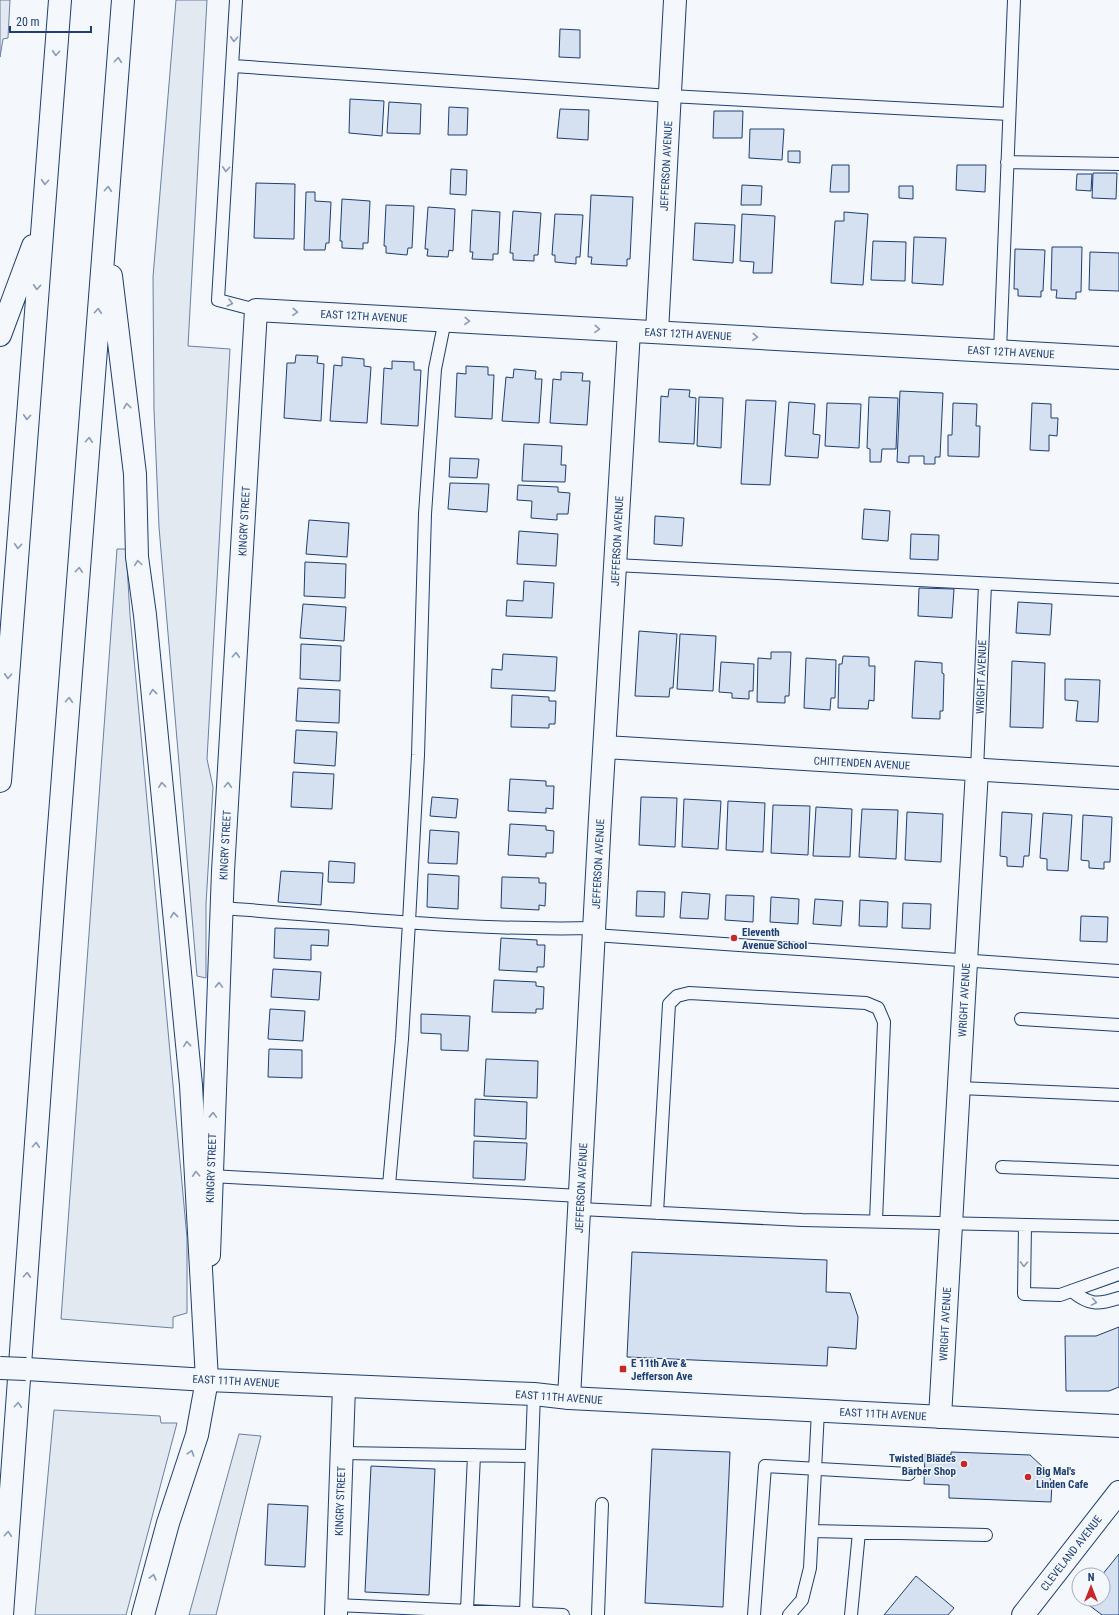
<svg xmlns="http://www.w3.org/2000/svg" width="1119" height="1615" viewBox="0 0 1119 1615" font-family="'Roboto Condensed',sans-serif">
<rect width="100%" height="100%" fill="#f4f7fb"/>
<path fill="#e3e9f0" stroke="#687fa3" d="M 0,0 L 10,0 L 8,38 L 3,39 L 0,57 Z
M 176,0 L 207,0 L 188,346 L 230,349 L 207,759 L 213,787 L 206,904 L 206,978 L 197,976 L 159,527 L 154,410 L 153,277 Z
M 117,549 L 126,549 L 130,615 L 187,1238 L 187,1313 L 173,1317 L 173,1328 L 61,1319 Z
M 54,1410 L 160,1416 L 161,1423 L 177,1423 L 126,1615 L 35,1615 Z
M 239,1434 L 261,1436 L 216,1615 L 189,1615 Z"/>
<path fill="#d5e0f0" stroke="#1d3f73" d="M 560,29 L 580,30 L 580,58 L 559,57 Z
M 350,99 L 384,101 L 382,136 L 349,133 Z
M 389,102 L 421,104 L 420,134 L 387,133 Z
M 449,107 L 468,108 L 467,135 L 448,135 Z
M 560,109 L 589,110 L 588,140 L 557,138 Z
M 714,111 L 743,111 L 742,138 L 713,138 Z
M 750,129 L 784,129 L 782,160 L 749,158 Z
M 788,151 L 800,151 L 800,163 L 788,162 Z
M 832,165 L 849,165 L 849,192 L 830,192 Z
M 957,165 L 986,165 L 985,192 L 956,190 Z
M 451,169 L 467,170 L 466,195 L 450,194 Z
M 1093,173 L 1117,173 L 1116,199 L 1092,198 Z
M 1077,174 L 1092,174 L 1091,191 L 1076,190 Z
M 256,183 L 295,184 L 294,239 L 254,238 Z
M 742,185 L 762,186 L 761,205 L 741,205 Z
M 899,186 L 913,186 L 913,199 L 899,198 Z
M 306,192 L 315,192 L 315,201 L 331,202 L 329,243 L 326,243 L 325,250 L 304,250 Z
M 591,195 L 633,197 L 630,259 L 627,259 L 627,266 L 591,264 L 592,257 L 588,257 Z
M 342,199 L 370,201 L 368,243 L 363,243 L 363,249 L 342,248 L 342,241 L 340,241 Z
M 386,205 L 414,206 L 412,248 L 408,248 L 407,255 L 386,253 L 386,246 L 384,246 Z
M 428,207 L 455,209 L 453,251 L 449,250 L 448,257 L 427,256 L 428,249 L 425,249 Z
M 472,210 L 500,212 L 498,254 L 493,254 L 493,260 L 472,259 L 473,252 L 470,252 Z
M 513,211 L 541,213 L 538,255 L 534,255 L 534,261 L 513,260 L 513,253 L 510,253 Z
M 844,212 L 868,214 L 863,285 L 831,283 L 835,221 L 844,221 Z
M 555,214 L 583,215 L 580,257 L 576,257 L 576,264 L 555,262 L 555,255 L 552,255 Z
M 742,214 L 775,216 L 772,273 L 753,273 L 754,262 L 740,261 Z
M 695,223 L 735,225 L 733,263 L 693,260 Z
M 914,237 L 946,238 L 943,285 L 912,283 Z
M 873,241 L 906,242 L 905,281 L 871,280 Z
M 1052,247 L 1082,247 L 1081,292 L 1076,292 L 1076,299 L 1056,298 L 1057,290 L 1051,290 Z
M 1015,249 L 1045,250 L 1043,291 L 1041,291 L 1041,297 L 1018,296 L 1018,289 L 1014,289 Z
M 1090,252 L 1119,253 L 1119,291 L 1089,290 Z
M 296,355 L 318,356 L 317,363 L 324,364 L 321,421 L 284,418 L 287,363 L 295,363 Z
M 342,357 L 364,359 L 364,366 L 371,367 L 367,423 L 330,421 L 334,365 L 342,366 Z
M 392,361 L 414,362 L 414,370 L 421,370 L 418,426 L 381,424 L 384,368 L 392,369 Z
M 466,366 L 488,367 L 488,375 L 494,375 L 492,419 L 455,417 L 457,373 L 466,374 Z
M 514,369 L 536,371 L 535,379 L 542,379 L 539,423 L 502,421 L 506,377 L 513,378 Z
M 561,372 L 583,373 L 582,381 L 590,381 L 587,425 L 550,423 L 553,379 L 561,380 Z
M 669,389 L 690,390 L 689,397 L 696,398 L 694,444 L 659,442 L 661,396 L 668,397 Z
M 900,391 L 943,393 L 940,457 L 935,457 L 935,464 L 924,464 L 924,456 L 909,456 L 909,463 L 897,462 Z
M 699,397 L 723,398 L 721,448 L 697,446 Z
M 869,397 L 898,398 L 896,449 L 882,449 L 881,462 L 870,462 L 870,449 L 867,448 Z
M 746,400 L 776,401 L 770,485 L 741,484 Z
M 789,402 L 815,404 L 813,434 L 820,435 L 818,458 L 785,456 Z
M 827,403 L 861,404 L 859,448 L 825,446 Z
M 953,403 L 977,404 L 976,426 L 980,426 L 979,457 L 948,456 L 948,435 L 952,435 Z
M 1032,403 L 1051,404 L 1051,418 L 1058,418 L 1057,436 L 1049,435 L 1049,451 L 1030,450 Z
M 524,444 L 562,446 L 561,465 L 566,465 L 565,482 L 522,481 Z
M 450,458 L 479,459 L 477,478 L 449,477 Z
M 450,483 L 489,484 L 487,512 L 448,509 Z
M 518,485 L 558,487 L 558,492 L 570,493 L 568,514 L 557,514 L 557,520 L 531,518 L 532,501 L 517,500 Z
M 864,509 L 890,511 L 888,541 L 862,539 Z
M 655,516 L 684,518 L 682,546 L 654,544 Z
M 309,520 L 349,523 L 347,557 L 306,554 Z
M 519,531 L 558,534 L 556,566 L 517,564 Z
M 911,534 L 939,535 L 938,560 L 910,559 Z
M 305,562 L 346,564 L 345,598 L 304,596 Z
M 524,581 L 554,583 L 552,618 L 506,616 L 507,600 L 523,601 Z
M 919,588 L 954,589 L 952,618 L 918,616 Z
M 1018,602 L 1052,604 L 1050,635 L 1016,633 Z
M 303,604 L 346,607 L 344,641 L 300,638 Z
M 639,631 L 677,634 L 673,688 L 670,688 L 669,697 L 635,696 Z
M 680,634 L 716,636 L 713,691 L 677,689 Z
M 301,644 L 341,646 L 340,681 L 300,679 Z
M 771,652 L 791,652 L 789,696 L 785,696 L 785,703 L 757,702 L 758,658 L 771,659 Z
M 503,654 L 557,657 L 555,691 L 491,688 L 492,669 L 502,670 Z
M 843,656 L 869,657 L 869,666 L 875,666 L 874,701 L 869,700 L 868,709 L 838,708 L 839,664 L 842,664 Z
M 806,658 L 836,660 L 835,698 L 831,698 L 830,710 L 804,708 Z
M 915,661 L 942,663 L 942,673 L 944,674 L 943,711 L 940,711 L 940,719 L 912,718 Z
M 1012,661 L 1045,663 L 1043,728 L 1010,727 Z
M 721,662 L 754,664 L 753,691 L 749,691 L 749,699 L 732,698 L 732,693 L 719,692 Z
M 1065,679 L 1100,680 L 1098,722 L 1076,721 L 1078,701 L 1065,700 Z
M 298,688 L 340,690 L 339,723 L 296,721 Z
M 512,695 L 549,697 L 549,701 L 556,701 L 555,724 L 549,724 L 549,728 L 511,727 Z
M 296,730 L 337,732 L 335,766 L 294,763 Z
M 293,772 L 334,774 L 332,809 L 291,807 Z
M 510,779 L 546,781 L 546,786 L 554,786 L 553,809 L 546,808 L 546,813 L 508,811 Z
M 432,797 L 458,799 L 456,818 L 430,816 Z
M 641,797 L 677,798 L 675,847 L 639,845 Z
M 684,799 L 721,801 L 718,849 L 682,847 Z
M 728,801 L 765,803 L 763,852 L 726,850 Z
M 773,805 L 810,806 L 808,855 L 771,853 Z
M 816,807 L 852,809 L 850,857 L 813,856 Z
M 862,809 L 898,810 L 896,859 L 859,857 Z
M 907,812 L 943,814 L 941,862 L 905,860 Z
M 1002,812 L 1032,814 L 1029,856 L 1024,856 L 1023,867 L 1007,866 L 1007,857 L 1000,856 Z
M 1043,813 L 1072,815 L 1068,871 L 1047,870 L 1047,859 L 1040,858 Z
M 1083,815 L 1112,817 L 1110,862 L 1104,862 L 1104,869 L 1089,868 L 1089,861 L 1081,860 Z
M 510,824 L 546,826 L 546,830 L 554,831 L 553,853 L 546,853 L 546,857 L 508,855 Z
M 430,830 L 459,832 L 457,864 L 428,863 Z
M 329,861 L 355,863 L 354,883 L 328,882 Z
M 281,871 L 323,873 L 321,905 L 278,902 Z
M 428,874 L 459,876 L 458,909 L 427,907 Z
M 502,877 L 539,878 L 539,883 L 546,883 L 545,906 L 539,905 L 539,910 L 501,908 Z
M 637,891 L 665,892 L 664,917 L 636,916 Z
M 682,892 L 710,894 L 708,919 L 680,918 Z
M 726,895 L 754,896 L 753,922 L 725,920 Z
M 771,897 L 799,899 L 798,924 L 770,922 Z
M 815,899 L 843,901 L 841,926 L 813,924 Z
M 860,900 L 888,902 L 887,927 L 859,926 Z
M 903,903 L 931,904 L 930,929 L 902,928 Z
M 1081,916 L 1108,917 L 1107,942 L 1080,941 Z
M 275,928 L 329,930 L 328,946 L 311,945 L 311,960 L 274,958 Z
M 501,938 L 537,940 L 537,945 L 545,945 L 544,967 L 537,967 L 537,972 L 499,970 Z
M 273,969 L 321,972 L 319,1000 L 271,997 Z
M 494,980 L 536,982 L 536,986 L 544,987 L 543,1009 L 536,1009 L 536,1013 L 492,1012 Z
M 270,1009 L 305,1011 L 303,1041 L 268,1039 Z
M 421,1014 L 470,1016 L 468,1051 L 441,1050 L 441,1034 L 421,1033 Z
M 269,1049 L 302,1050 L 302,1078 L 268,1077 Z
M 486,1059 L 538,1061 L 537,1098 L 484,1096 Z
M 475,1099 L 527,1102 L 526,1139 L 474,1136 Z
M 474,1141 L 527,1143 L 525,1180 L 473,1178 Z
M 632,1252 L 827,1260 L 826,1292 L 850,1293 L 858,1317 L 856,1349 L 828,1347 L 827,1366 L 627,1357 Z
M 1119,1327 L 1119,1387 L 1109,1391 L 1066,1391 L 1065,1336 L 1096,1336 Z
M 652,1449 L 730,1452 L 723,1607 L 645,1603 Z
M 951,1452 L 1030,1455 L 1044,1468 L 1052,1482 L 1051,1502 L 949,1498 L 949,1485 L 924,1484 L 925,1454 L 951,1455 Z
M 371,1466 L 435,1469 L 429,1595 L 365,1592 Z
M 268,1504 L 308,1506 L 305,1567 L 265,1565 Z
M 1119,1554 L 1119,1615 L 1102,1615 L 1085,1602 L 1088,1599 L 1103,1599 L 1102,1575 Z
M 916,1576 L 954,1608 L 948,1615 L 884,1615 Z"/>
<g fill="none" stroke-linecap="round" stroke-linejoin="round">
<defs>
<path id="lane" d="M 236,0 L 218,300 L 256,310
M 233,66 L 670,96 L 1009,114
M 1007,162 L 1119,164
M 1000,351 L 1014,0
M 615,565 L 1119,590
M 977,770 L 985,584
M 222,908 C 346,917 470,931 595,928
M 594,935 L 1119,971
M 1021,1019 L 1119,1025
M 959,1088 L 1119,1095
M 1002,1167 L 1119,1172
M 211,1176 L 580,1196
M 389,1185 L 402,1039 L 409,922 L 418,755 L 425,514 L 435,369 L 445,320
M 580,1209 L 802,1220 L 1119,1227
M 657,1213 L 669,1004 L 677,996 L 689,993 L 866,1003 L 878,1008 L 884,1022 L 876,1221
M 1025,1225 L 1024,1294 L 1060,1295 L 1119,1274
M 1072,1291 C 1089,1305 1098,1305 1119,1298
M 342,1453 L 531,1456
M 812,1531 L 986,1535
M 336,1605 L 563,1615
M 467,1610 L 474,1455
M 526,1612 L 534,1394
M 598,1615 L 602,1504
M 754,1615 L 765,1466 L 909,1474
M 789,1615 L 802,1600 L 810,1568 L 818,1411
M 851,1615 L 859,1532"/>
<path id="street" d="M 657,332 L 675,0
M 605,747 L 1119,778
M 209,1255 L 223,871 L 256,310 L 1119,358
M 569,1398 L 600,818 L 629,331
M 940,1417 L 977,770
M 336,1615 L 344,1387"/>
<path id="secondary" d="M 26,1369 L 207,1380 L 534,1394 L 569,1398 L 1119,1426"/>
<path id="primary" d="M 1023,1615 L 1119,1492"/>
<path id="highway" d="M 111,276 L 135,474 L 137,557 L 145,615 L 191,1085 L 207,1380 L 197,1435 L 168,1523 L 143,1615
M 0,335 L 33,246
M 0,781 L 60,0
M 2,1615 L 55,879 L 123,0"/>
</defs>
<use href="#lane" stroke="#1d3f73" stroke-width="14"/>
<use href="#street" stroke="#1d3f73" stroke-width="24"/>
<use href="#secondary" stroke="#1d3f73" stroke-width="24"/>
<use href="#primary" stroke="#1d3f73" stroke-width="24"/>
<use href="#highway" stroke="#1d3f73" stroke-width="24"/>
<use href="#lane" stroke="#f4f7fb" stroke-width="12"/>
<use href="#street" stroke="#f4f7fb" stroke-width="22"/>
<use href="#secondary" stroke="#f4f7fb" stroke-width="22"/>
<use href="#primary" stroke="#f4f7fb" stroke-width="22"/>
<use href="#highway" stroke="#f4f7fb" stroke-width="22"/>
<defs>
<path id="secondary-bridge" d="M 0,1368 L 26,1369"/>
</defs>
<use href="#secondary-bridge" stroke="#1d3f73" stroke-width="24" stroke-linecap="butt"/>
<use href="#secondary-bridge" stroke="#f4f7fb" stroke-width="22"/>
</g>
<defs><path id="oneway-chevron" d="M-2-3.5L2.5 0L-2 3.5" fill="none" stroke-width="1.6" stroke-linecap="round" stroke-linejoin="round"/></defs>
<g stroke="#889bb7">
<use href="#oneway-chevron" transform="translate(234 39) rotate(93)"/>
<use href="#oneway-chevron" transform="translate(56 53) rotate(94)"/>
<use href="#oneway-chevron" transform="translate(118 60) rotate(-85)"/>
<use href="#oneway-chevron" transform="translate(226 169) rotate(94)"/>
<use href="#oneway-chevron" transform="translate(45 182) rotate(94)"/>
<use href="#oneway-chevron" transform="translate(108 189) rotate(-85)"/>
<use href="#oneway-chevron" transform="translate(37 287) rotate(94)"/>
<use href="#oneway-chevron" transform="translate(230 303) rotate(14)"/>
<use href="#oneway-chevron" transform="translate(98 311) rotate(-86)"/>
<use href="#oneway-chevron" transform="translate(295 312) rotate(3)"/>
<use href="#oneway-chevron" transform="translate(467 321) rotate(3)"/>
<use href="#oneway-chevron" transform="translate(597 329) rotate(3)"/>
<use href="#oneway-chevron" transform="translate(755 337) rotate(3)"/>
<use href="#oneway-chevron" transform="translate(127 406) rotate(-97)"/>
<use href="#oneway-chevron" transform="translate(27 417) rotate(94)"/>
<use href="#oneway-chevron" transform="translate(89 440) rotate(-86)"/>
<use href="#oneway-chevron" transform="translate(18 546) rotate(94)"/>
<use href="#oneway-chevron" transform="translate(138 563) rotate(-98)"/>
<use href="#oneway-chevron" transform="translate(79 570) rotate(-86)"/>
<use href="#oneway-chevron" transform="translate(236 655) rotate(-87)"/>
<use href="#oneway-chevron" transform="translate(8 676) rotate(94)"/>
<use href="#oneway-chevron" transform="translate(153 692) rotate(-96)"/>
<use href="#oneway-chevron" transform="translate(69 700) rotate(-86)"/>
<use href="#oneway-chevron" transform="translate(162 785) rotate(-96)"/>
<use href="#oneway-chevron" transform="translate(228 785) rotate(-87)"/>
<use href="#oneway-chevron" transform="translate(174 915) rotate(-96)"/>
<use href="#oneway-chevron" transform="translate(219 985) rotate(-88)"/>
<use href="#oneway-chevron" transform="translate(187 1044) rotate(-96)"/>
<use href="#oneway-chevron" transform="translate(213 1115) rotate(-88)"/>
<use href="#oneway-chevron" transform="translate(36 1145) rotate(-86)"/>
<use href="#oneway-chevron" transform="translate(196 1174) rotate(-93)"/>
<use href="#oneway-chevron" transform="translate(1024 1264) rotate(91)"/>
<use href="#oneway-chevron" transform="translate(27 1275) rotate(-86)"/>
<use href="#oneway-chevron" transform="translate(1094 1302) rotate(10)"/>
<use href="#oneway-chevron" transform="translate(18 1405) rotate(-86)"/>
<use href="#oneway-chevron" transform="translate(191 1453) rotate(-72)"/>
<use href="#oneway-chevron" transform="translate(8 1534) rotate(-86)"/>
<use href="#oneway-chevron" transform="translate(153 1577) rotate(-75)"/>
</g>
<g fill="#c62828" stroke="#f4f7fb" stroke-width="1.5">
<circle cx="734" cy="938" r="4"/>
<rect x="619" y="1365" width="8" height="8" rx="2"/>
<circle cx="964" cy="1464" r="4"/>
<circle cx="1028" cy="1477" r="4"/>
</g>
<g text-anchor="middle" stroke-width="3" stroke-linejoin="round" paint-order="stroke">
<g font-size="11" fill="#1d3f73" stroke="#f4f7fb">
<text transform="translate(666 166) rotate(-87)" y="4">JEFFERSON AVENUE</text>
<text transform="translate(364 316) rotate(3)" y="4">EAST 12TH AVENUE</text>
<text transform="translate(688 334) rotate(3)" y="4">EAST 12TH AVENUE</text>
<text transform="translate(1011 352) rotate(3)" y="4">EAST 12TH AVENUE</text>
<text transform="translate(244 521) rotate(-87)" y="4">KINGRY STREET</text>
<text transform="translate(617 541) rotate(-87)" y="4">JEFFERSON AVENUE</text>
<text transform="translate(981 677) rotate(-88)" y="4">WRIGHT AVENUE</text>
<text transform="translate(862 763) rotate(3)" y="4">CHITTENDEN AVENUE</text>
<text transform="translate(225 845) rotate(-87)" y="4">KINGRY STREET</text>
<text transform="translate(598 864) rotate(-87)" y="4">JEFFERSON AVENUE</text>
<text transform="translate(964 1000) rotate(-87)" y="4">WRIGHT AVENUE</text>
<text transform="translate(211 1168) rotate(-88)" y="4">KINGRY STREET</text>
<text transform="translate(581 1188) rotate(-87)" y="4">JEFFERSON AVENUE</text>
<text transform="translate(945 1324) rotate(-87)" y="4">WRIGHT AVENUE</text>
<text transform="translate(236 1381) rotate(3)" y="4">EAST 11TH AVENUE</text>
<text transform="translate(559 1397) rotate(4)" y="4">EAST 11TH AVENUE</text>
<text transform="translate(883 1414) rotate(3)" y="4">EAST 11TH AVENUE</text>
<text transform="translate(340 1501) rotate(-88)" y="4">KINGRY STREET</text>
<text transform="translate(1071 1553) rotate(-52)" y="4">CLEVELAND AVENUE</text>
</g>
<g font-size="11" font-weight="bold" fill="#1d3f73" stroke="#f4f7fb" text-anchor="start">
<text x="742" y="936">Eleventh<tspan x="742" dy="13">Avenue School</tspan></text>
<text x="631" y="1367">E 11th Ave &amp;<tspan x="631" dy="13">Jefferson Ave</tspan></text>
<text x="956" y="1462" text-anchor="end">Twisted Blades<tspan x="956" dy="13">Barber Shop</tspan></text>
<text x="1036" y="1475">Big Mal's<tspan x="1036" dy="13">Linden Cafe</tspan></text>
</g>
</g>
<g transform="translate(1091 1587)"><circle r="19" fill="#f4f7fb" stroke="#9eadc5"/>
<path d="M0-3L7 15L0 10L-7 15Z" fill="#c62828"/>
<text y="-6" font-size="11" font-weight="bold" text-anchor="middle" fill="#1d3f73">N</text>
</g>
<path d="M10 26v6h81v-6" fill="none" stroke="#1d3f73" stroke-width="2"/>
<text x="16" y="26" font-size="12" fill="#1d3f73" stroke="#f4f7fb" stroke-width="3" paint-order="stroke">20 m</text>
</svg>
